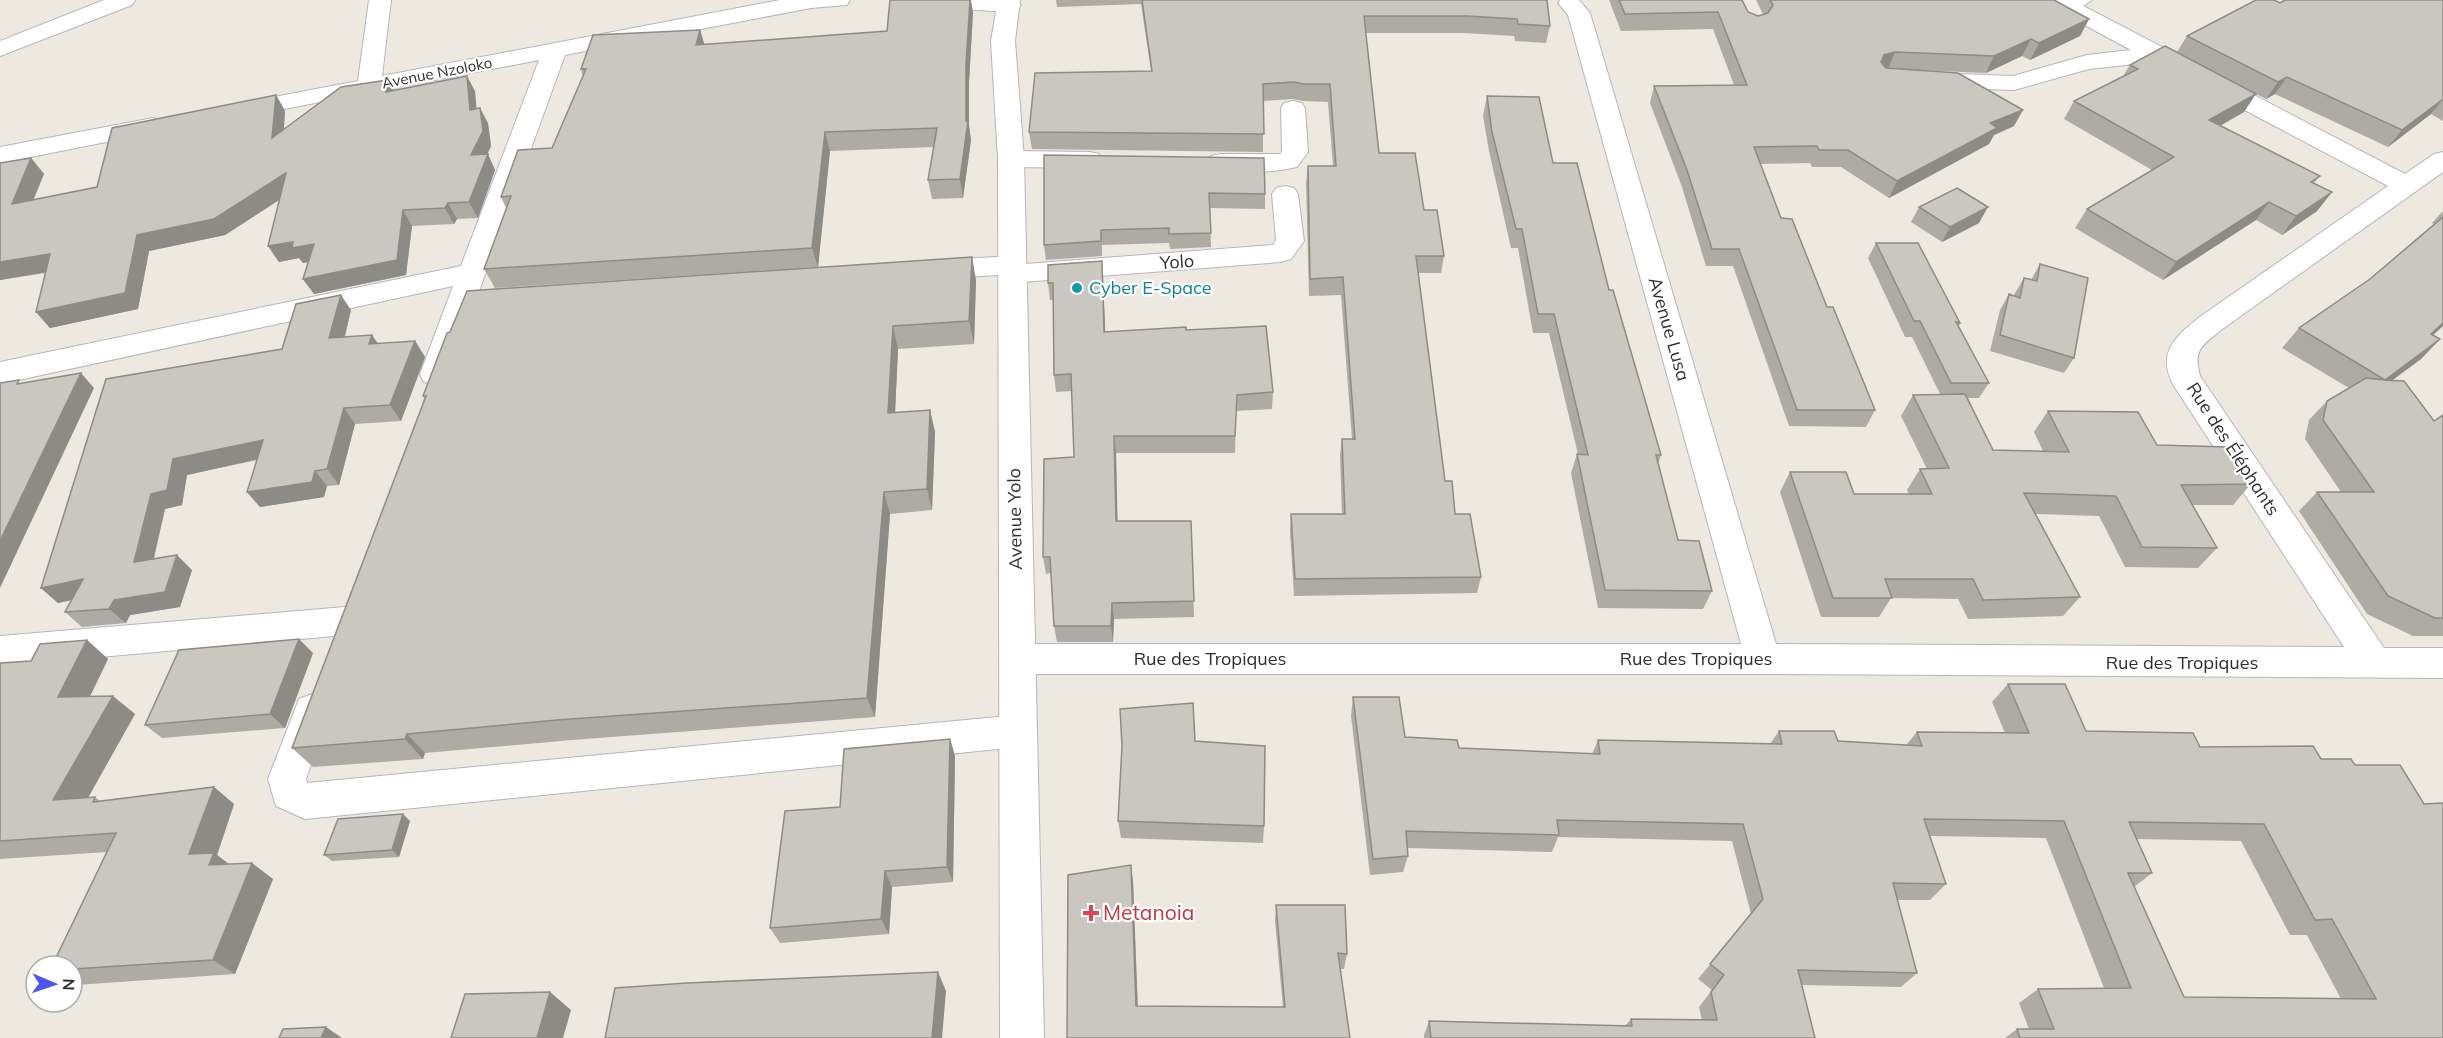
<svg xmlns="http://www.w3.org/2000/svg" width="2443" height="1038" viewBox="0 0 2443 1038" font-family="Mulish,sans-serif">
<rect width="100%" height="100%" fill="#ede9e0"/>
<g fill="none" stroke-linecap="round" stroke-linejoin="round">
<defs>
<path id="service" d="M 2071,0 L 2092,0 L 2076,11 L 2064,11 L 2062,7 Z"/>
<path id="minor" d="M 104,0 L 135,0 L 132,5 L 0,56 L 0,41 Z
M 369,0 L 391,0 L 382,76 L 780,0 L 850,0 L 847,5 L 811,8 L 565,55 L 446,382 L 435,385 L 424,382 L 420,374 L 453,286 L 0,384 L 0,362 L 461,266 L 539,60 L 237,118 L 228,116 L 225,111 L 228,106 L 237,104 L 358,81 Z
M 915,0 L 1017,0 L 1021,5 L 1018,10 L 1010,12 L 926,7 L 918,5 Z
M 1560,0 L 1579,0 L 1590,13 L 1776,644 L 2344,647 L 2174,386 C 2155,353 2177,335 2201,316 L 2388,186 L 2154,62 L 2089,69 L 2014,90 L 1929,87 L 1920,85 L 1917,80 L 1920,75 L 1929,73 L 2013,76 L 2087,55 L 2131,50 L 2047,5 L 2044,0 L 2072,0 L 2405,174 L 2434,154 L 2443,152 L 2443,172 L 2221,330 C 2202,346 2193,349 2200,376 L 2384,648 L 2443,648 L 2443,678 L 1763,674 L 1017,674 L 1004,670 L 999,659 L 1004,648 L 1017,644 L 1741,644 L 1568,15 L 1558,3 Z
M 1293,101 L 1302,103 L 1305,108 L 1308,152 L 1297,167 C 1271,173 1237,174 1211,168 L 1207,162 L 1211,156 L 1220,154 L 1280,154 L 1282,151 L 1281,108 L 1284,103 Z
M 153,118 L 162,121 L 166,126 L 162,131 L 0,163 L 0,147 Z
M 1011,151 L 1090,152 L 1099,154 L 1103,160 L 1099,166 L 1090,168 L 1011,167 L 1002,165 L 998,159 L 1002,153 Z
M 1285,186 L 1294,188 L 1298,194 L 1304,241 L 1291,259 L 1281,262 L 1011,283 L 1001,281 L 998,275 L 930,279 L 920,277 L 916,270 L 920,263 L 930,261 L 1012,256 L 1022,258 L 1025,264 L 1273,245 L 1276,240 L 1272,194 L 1276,188 Z
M 345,607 L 357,611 L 363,621 L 357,631 L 345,635 L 0,666 L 0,636 Z
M 312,694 L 325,699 L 330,710 L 306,779 L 307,783 L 1018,715 L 1031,719 L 1037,731 L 1031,743 L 1018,747 L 305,819 L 276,806 L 268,779 L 299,699 Z"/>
<path id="tertiary" d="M 998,0 L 1020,0 L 1015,41 L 1024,159 L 1044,1038 L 1000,1038 L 998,159 L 991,41 Z"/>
</defs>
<use href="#service" stroke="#b4b4bf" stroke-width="2"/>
<use href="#minor" stroke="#b4b4bf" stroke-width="2"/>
<use href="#tertiary" stroke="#b4b4bf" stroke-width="2"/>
<use href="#service" fill="#fff" fill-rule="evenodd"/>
<use href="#minor" fill="#fff" fill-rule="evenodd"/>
<use href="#tertiary" fill="#fff" fill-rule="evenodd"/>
</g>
<path fill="#adaba4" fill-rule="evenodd" d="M 1056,0 L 1547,0 L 1550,26 L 1546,43 L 1515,41 L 1514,36 L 1464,33 L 1366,33 L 1379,153 L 1424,210 L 1444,256 L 1441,273 L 1418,273 L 1445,481 L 1455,514 L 1481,577 L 1477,593 L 1294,596 L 1290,531 L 1291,514 L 1342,514 L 1340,456 L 1342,439 L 1352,439 L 1341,295 L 1309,296 L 1306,183 L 1308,166 L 1333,166 L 1328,102 L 1303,101 L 1293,99 L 1263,101 L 1263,152 L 1032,149 L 1029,132 L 1151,71 L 1141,4 L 1057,7 Z
M 1609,0 L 1742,0 L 1748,12 L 1758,16 L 1763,14 L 1756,0 L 2054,0 L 2089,19 L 2080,36 L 2030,60 L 2022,56 L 1986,73 L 1894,69 L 2014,126 L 1994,135 L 1989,144 L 1889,198 L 1841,167 L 1812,167 L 1810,163 L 1760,164 L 1781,218 L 1827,307 L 1875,410 L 1866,427 L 1789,426 L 1733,266 L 1706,266 L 1682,187 L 1650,103 L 1654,86 L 1734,85 L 1713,29 L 1621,31 Z
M 2443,0 L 2443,121 L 2431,114 L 2388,147 L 2275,94 L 2266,99 L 2177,52 L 2187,36 L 2280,3 Z
M 973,12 L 969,82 L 969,126 L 971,140 L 963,198 L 932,199 L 928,180 L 934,147 L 830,151 L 818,267 L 495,288 L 484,269 L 506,208 L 501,197 L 552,148 L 583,76 L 581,69 L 700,30 L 704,45 L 887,31 Z
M 2130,65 L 2244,112 L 2220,126 L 2320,176 L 2314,183 L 2332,192 L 2317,211 L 2282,235 L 2256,220 L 2163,280 L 2075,228 L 2087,209 L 2152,170 L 2064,119 L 2074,101 L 2123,76 Z
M 388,80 L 394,91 L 475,91 L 476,109 L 488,123 L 491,146 L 487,154 L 495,170 L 478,218 L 457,219 L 454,224 L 412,226 L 406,275 L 314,294 L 303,279 L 308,262 L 303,263 L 299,258 L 279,262 L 268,246 L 279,200 L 225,235 L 149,251 L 138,309 L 50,328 L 36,312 L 46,273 L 0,280 L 31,158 L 44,174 L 33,200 L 97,187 L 276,95 L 285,111 L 284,129 Z
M 1487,96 L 1553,163 L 1609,290 L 1661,455 L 1658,464 L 1678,540 L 1712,591 L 1703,609 L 1598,608 L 1571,473 L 1577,454 L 1578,454 L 1549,333 L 1533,333 L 1518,248 L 1511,248 L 1489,151 L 1483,116 Z
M 1044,155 L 1265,194 L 1265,209 L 1210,208 L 1211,247 L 1170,249 L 1169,243 L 1102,245 L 1102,256 L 1046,260 L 1044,245 Z
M 1919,207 L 1979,223 L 1942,242 L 1911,222 Z
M 2443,211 L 2443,326 L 2433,335 L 2440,339 L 2421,359 L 2392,380 L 2434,421 L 2443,415 L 2443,636 L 2413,636 L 2367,614 L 2299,511 L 2317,492 L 2341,492 L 2305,439 L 2309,420 L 2327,401 L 2349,388 L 2282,348 L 2299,328 L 2370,279 L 2434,224 L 2432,223 Z
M 1876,243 L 1960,323 L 1959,326 L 1989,383 L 1979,398 L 1968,398 L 1993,450 L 2043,451 L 2034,432 L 2048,411 L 2157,445 L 2251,484 L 2233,505 L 2192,505 L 2217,548 L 2198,568 L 2125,567 L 2099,516 L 2036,514 L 2080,597 L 2063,616 L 1968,619 L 1958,599 L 1891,598 L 1879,617 L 1821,617 L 1780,492 L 1790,472 L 1854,494 L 1909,494 L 1907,490 L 1920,469 L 1927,469 L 1901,416 L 1913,395 L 1940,394 L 1912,337 L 1905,337 L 1868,258 Z
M 2040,264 L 2074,358 L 2064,373 L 1990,351 L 2000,310 L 2009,294 L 2014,296 L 2015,293 L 2024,278 L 2031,280 Z
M 1103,278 L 1105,332 L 1186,330 L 1273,392 L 1272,409 L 1236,411 L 1235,453 L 1116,453 L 1117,521 L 1191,521 L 1194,617 L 1114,619 L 1113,642 L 1057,642 L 1054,626 L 1051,573 L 1046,574 L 1043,557 L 1074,457 L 1072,391 L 1056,392 L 1054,375 L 1053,300 L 1050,300 L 1048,283 Z
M 976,280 L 974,344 L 898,349 L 895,413 L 930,410 L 935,432 L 932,510 L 890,514 L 875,717 L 572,740 L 425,753 L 423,759 L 313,767 L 292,748 L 425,399 L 423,396 Z
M 351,310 L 345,337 L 378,344 L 415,341 L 425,357 L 401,421 L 355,424 L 339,485 L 327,486 L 324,497 L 260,507 L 247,492 L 257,460 L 187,475 L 182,505 L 165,509 L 154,559 L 192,570 L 180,607 L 130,615 L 126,623 L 82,627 L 65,612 L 72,600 L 58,603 L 41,588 L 282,349 Z
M 87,640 L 108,659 L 90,696 L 135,714 L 88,798 L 95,797 L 100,801 L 214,787 L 234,804 L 217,855 L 229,864 L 273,879 L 235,974 L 76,985 L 72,982 L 72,966 L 107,852 L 0,859 L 0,663 L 31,661 Z
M 313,653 L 285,728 L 162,738 L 145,725 Z
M 2008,684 L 2086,731 L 2200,747 L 2443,1038 L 2005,1038 L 2017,1029 L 2029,1029 L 2019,1003 L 2038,989 L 2104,988 L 2046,838 L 1930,836 L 1946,884 L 1930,900 L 1897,900 L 1917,973 L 1901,987 L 1802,985 L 1815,1038 L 1424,1038 L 1424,1035 L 1429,1021 L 1625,1026 L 1631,1019 L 1702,1020 L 1699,1007 L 1712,990 L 1698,979 L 1751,914 L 1732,841 L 1558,837 L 1552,852 L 1407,848 L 1408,856 L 1403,872 L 1370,875 L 1351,716 L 1353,697 L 1405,737 L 1459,748 L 1592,754 L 1598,740 L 1770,744 L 1779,731 L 1838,741 L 1906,745 L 1917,732 L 2005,733 L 1992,702 ZM 2137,839 L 2241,841 L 2290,935 L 2307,935 L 2341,999 L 2184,997 L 2134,887 L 2152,873 Z
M 950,739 L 955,756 L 953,882 L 892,887 L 889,934 L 780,943 L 770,928 L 840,807 Z
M 1195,741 L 1264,826 L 1263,843 L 1121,838 L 1118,821 Z
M 410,821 L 399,857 L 332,861 L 324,855 Z
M 1133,881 L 1138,1006 L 1283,1007 L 1275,921 L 1276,905 L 1347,954 L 1344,969 L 1340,969 L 1350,1038 L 1067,1038 Z"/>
<path fill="#8d8b86" d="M 970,0 L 971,0 L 973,12 L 969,82 L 969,126 L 971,140 L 963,198 L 960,179 Z
M 2089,19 L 2080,36 L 2030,60 L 2039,43 Z
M 700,30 L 706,49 L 696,45 Z
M 2031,39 L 2022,56 L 1986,73 L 1994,56 Z
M 1895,52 L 1888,69 L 1877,72 L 1884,55 Z
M 467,76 L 475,91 L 478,125 L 470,110 Z
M 2287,77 L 2275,94 L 2266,99 L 2278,82 Z
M 388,80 L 397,95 L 386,92 Z
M 2256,94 L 2244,112 L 2197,139 L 2209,120 Z
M 276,95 L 285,111 L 282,153 L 272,138 Z
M 2443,99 L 2431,114 L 2388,147 L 2402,130 Z
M 480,108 L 488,123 L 491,146 L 479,171 L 471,155 Z
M 2023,110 L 2014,126 L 1994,135 L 1989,144 L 1889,198 L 1897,181 L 1990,123 Z
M 825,132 L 830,151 L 818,267 L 812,248 Z
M 488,154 L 495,170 L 478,218 L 469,202 Z
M 31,158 L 44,174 L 25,220 L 12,204 Z
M 286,173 L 296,189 L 225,235 L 149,251 L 138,309 L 50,328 L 36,312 L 137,235 Z
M 2332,192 L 2317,211 L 2282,235 L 2296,216 Z
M 2269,202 L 2256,220 L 2163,280 L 2176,262 Z
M 448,203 L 457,219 L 454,224 L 445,208 Z
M 1988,207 L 1979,223 L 1942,242 L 1950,227 Z
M 403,210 L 412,226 L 406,275 L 314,294 L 303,279 Z
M 293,242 L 314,244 L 324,259 L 303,263 L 299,258 L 279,262 L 268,246 Z
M 50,254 L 64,269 L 0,280 L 0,262 Z
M 972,257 L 976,280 L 974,344 L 969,321 Z
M 1102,261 L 1103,278 L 1106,349 L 1104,332 Z
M 341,295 L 351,310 L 340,354 L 329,338 Z
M 2443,323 L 2443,326 L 2412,354 L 2431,334 Z
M 893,326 L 898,349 L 894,435 L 888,413 Z
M 372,335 L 383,351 L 369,344 Z
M 2440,339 L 2421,359 L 2367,399 L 2385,380 Z
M 415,341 L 425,357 L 401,421 L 390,405 Z
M 81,373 L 94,388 L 0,588 L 0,541 Z
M 344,408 L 355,424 L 339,485 L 327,469 Z
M 930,410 L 935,432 L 932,510 L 927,489 Z
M 1114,436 L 1116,453 L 1118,537 L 1116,521 Z
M 263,440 L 276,455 L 187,475 L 182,505 L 165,509 L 149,577 L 134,562 L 151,494 L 173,459 Z
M 315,471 L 327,486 L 324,497 L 260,507 L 247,492 Z
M 884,492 L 890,514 L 875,717 L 867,698 Z
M 177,555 L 192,570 L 180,607 L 130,615 L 126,623 L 109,609 L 114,600 Z
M 83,579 L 100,594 L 58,603 L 41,588 Z
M 1112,603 L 1114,619 L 1113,642 L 1111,626 Z
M 299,639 L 313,653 L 285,728 L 270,714 Z
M 87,640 L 108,659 L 81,715 L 58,697 Z
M 113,696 L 135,714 L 77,817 L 53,800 Z
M 407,734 L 425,753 L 423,759 L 405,739 Z
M 950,739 L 955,756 L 953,882 L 947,867 Z
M 214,787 L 234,804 L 217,855 L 235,869 L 230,881 L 189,854 Z
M 403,814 L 410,821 L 399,857 L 392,850 Z
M 252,863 L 273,879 L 235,974 L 213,960 Z
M 1131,865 L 1133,881 L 1138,1020 L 1136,1006 Z
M 885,871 L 892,887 L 889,934 L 881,919 Z
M 938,972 L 946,991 L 942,1038 L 932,1038 Z
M 550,992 L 571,1010 L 563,1038 L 537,1038 Z
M 326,1027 L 342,1038 L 321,1038 Z"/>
<path fill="#c9c7bf" stroke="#8d8b86" stroke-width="1.5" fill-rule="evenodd" d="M 890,0 L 970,0 L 966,64 L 966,121 L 968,121 L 960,179 L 928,180 L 937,128 L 825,132 L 812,248 L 484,269 L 511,196 L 501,197 L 518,150 L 552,148 L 586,69 L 581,69 L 593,35 L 700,30 L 696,45 L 887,31 Z
M 1142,0 L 1547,0 L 1550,26 L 1518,24 L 1517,19 L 1467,16 L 1364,16 L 1379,153 L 1415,153 L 1424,210 L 1437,210 L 1444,256 L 1416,256 L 1445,481 L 1452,481 L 1455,514 L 1470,514 L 1481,577 L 1295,579 L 1291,514 L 1345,514 L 1342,439 L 1355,439 L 1343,277 L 1310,279 L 1308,166 L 1336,166 L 1330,84 L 1304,84 L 1294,82 L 1263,84 L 1264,134 L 1029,132 L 1035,73 L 1152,71 Z
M 1619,0 L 1742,0 L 1748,12 L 1758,16 L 1768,13 L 1773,5 L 1770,0 L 2054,0 L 2089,19 L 2039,43 L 2031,39 L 1994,56 L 1895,52 L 1884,55 L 1881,62 L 1886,68 L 1958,73 L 2023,110 L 1990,123 L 1997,128 L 1897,181 L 1848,150 L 1819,150 L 1817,146 L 1754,147 L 1781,218 L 1792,219 L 1827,307 L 1833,307 L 1875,410 L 1797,410 L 1739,249 L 1712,249 L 1687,170 L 1654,86 L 1747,85 L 1718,12 L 1625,14 Z
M 2256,0 L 2274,0 L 2280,3 L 2285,0 L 2443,0 L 2443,99 L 2402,130 L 2287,77 L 2278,82 L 2187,36 Z
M 2165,46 L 2256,94 L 2209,120 L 2320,176 L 2311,182 L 2332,192 L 2296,216 L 2269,202 L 2176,262 L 2087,209 L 2174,157 L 2074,101 L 2138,69 L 2130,65 Z
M 467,76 L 470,110 L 480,108 L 483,131 L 471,155 L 488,154 L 469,202 L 448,203 L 445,208 L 403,210 L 397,260 L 303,279 L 314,244 L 292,248 L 293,242 L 268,246 L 286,173 L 214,219 L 137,235 L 125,293 L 36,312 L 50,254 L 0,262 L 0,163 L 31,158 L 12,204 L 97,187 L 112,128 L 276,95 L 272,138 L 341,87 L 388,80 L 386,92 Z
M 1487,96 L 1539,97 L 1553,163 L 1577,163 L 1609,290 L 1613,290 L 1661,455 L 1656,455 L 1678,540 L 1699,541 L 1712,591 L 1605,590 L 1577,454 L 1588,455 L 1554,314 L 1538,314 L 1522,229 L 1516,229 L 1492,132 Z
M 1044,155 L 1264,158 L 1265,194 L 1209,193 L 1211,233 L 1169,234 L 1169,228 L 1101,230 L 1101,241 L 1044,245 Z
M 1957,188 L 1988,207 L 1950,227 L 1919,207 Z
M 2443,217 L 2443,323 L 2431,334 L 2440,339 L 2385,380 L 2404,381 L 2434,421 L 2443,415 L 2443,618 L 2435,618 L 2388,596 L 2317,492 L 2374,492 L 2323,420 L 2327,401 L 2366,378 L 2385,380 L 2299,328 L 2370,279 Z
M 1876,243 L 1918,243 L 1960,323 L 1956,322 L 1989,383 L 1951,383 L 1920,321 L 1914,321 Z
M 972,257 L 969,321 L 893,326 L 888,413 L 930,410 L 927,489 L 884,492 L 867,698 L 557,720 L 407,734 L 405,739 L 292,748 L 426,396 L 423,396 L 447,333 L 450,332 L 467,291 Z
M 1102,261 L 1104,332 L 1186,327 L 1186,330 L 1266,326 L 1273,392 L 1237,395 L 1235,436 L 1114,436 L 1116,521 L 1191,521 L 1194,601 L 1112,603 L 1111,626 L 1054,626 L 1050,557 L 1043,557 L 1044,459 L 1074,457 L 1071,374 L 1054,375 L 1053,283 L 1048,283 L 1048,265 Z
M 2040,264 L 2088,278 L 2074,358 L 2000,335 L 2009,294 L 2020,298 L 2024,278 L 2037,281 Z
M 341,295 L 329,338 L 372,335 L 369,344 L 415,341 L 390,405 L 344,408 L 327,469 L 315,471 L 312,482 L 247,492 L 263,440 L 173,459 L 167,490 L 151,494 L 134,562 L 177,555 L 165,592 L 114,600 L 109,609 L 65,612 L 83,579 L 41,588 L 106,379 L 282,349 L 296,304 Z
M 81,373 L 0,541 L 0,383 L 19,380 L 17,384 Z
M 1965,394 L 1993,450 L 2069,452 L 2048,411 L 2138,412 L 2157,445 L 2229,447 L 2251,484 L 2181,485 L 2217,548 L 2142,547 L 2116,496 L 2024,493 L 2080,597 L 1983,600 L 1973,579 L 1885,579 L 1892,598 L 1833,598 L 1790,472 L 1846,472 L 1854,494 L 1932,494 L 1920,469 L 1949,468 L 1913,395 Z
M 299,639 L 270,714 L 145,725 L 179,650 Z
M 87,640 L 58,697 L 113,696 L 53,800 L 95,797 L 93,802 L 214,787 L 189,854 L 214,853 L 209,865 L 252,863 L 213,960 L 72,969 L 72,966 L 52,966 L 116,833 L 0,841 L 0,663 L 31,661 L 40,644 Z
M 2008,684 L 2065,684 L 2086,731 L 2193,733 L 2200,747 L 2313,746 L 2321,759 L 2351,759 L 2355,765 L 2400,765 L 2424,804 L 2443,803 L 2443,1038 L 2020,1038 L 2017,1029 L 2054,1029 L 2038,989 L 2131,988 L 2064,821 L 1924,819 L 1946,884 L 1893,883 L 1917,973 L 1798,970 L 1815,1038 L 1431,1038 L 1429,1021 L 1632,1026 L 1631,1019 L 1717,1020 L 1711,992 L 1724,975 L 1710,964 L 1763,899 L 1743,824 L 1557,820 L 1559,835 L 1406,831 L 1408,856 L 1373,859 L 1353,697 L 1399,697 L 1405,737 L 1457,740 L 1459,748 L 1600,754 L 1598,740 L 1782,744 L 1779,731 L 1834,731 L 1838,741 L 1922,746 L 1917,732 L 2029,733 ZM 2129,822 L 2264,824 L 2315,920 L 2332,919 L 2376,999 L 2184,997 L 2128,873 L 2152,873 Z
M 1193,703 L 1195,741 L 1265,746 L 1264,826 L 1118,821 L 1122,746 L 1120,709 Z
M 950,739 L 947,867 L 885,871 L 881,919 L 770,928 L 785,811 L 840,807 L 844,749 Z
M 403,814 L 392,850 L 324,855 L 338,819 Z
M 1131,865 L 1136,1006 L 1285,1007 L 1276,905 L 1345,905 L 1347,954 L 1338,953 L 1350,1038 L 1067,1038 L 1068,875 Z
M 938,972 L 932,1038 L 605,1038 L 615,988 L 687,983 Z
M 550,992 L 537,1038 L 451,1038 L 465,994 Z
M 326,1027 L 321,1038 L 279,1038 L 283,1029 Z"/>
<circle fill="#0f9aa8" stroke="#fff" stroke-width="2" cx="1077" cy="288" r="6"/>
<path fill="#e0444e" stroke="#fff" stroke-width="2" d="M1088 904h6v6h6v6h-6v6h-6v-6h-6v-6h6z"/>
<g text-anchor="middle" stroke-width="4.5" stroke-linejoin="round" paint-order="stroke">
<g font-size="15" fill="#2d2d2d" stroke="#fff">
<text transform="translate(437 73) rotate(-11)" y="5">Avenue Nzoloko</text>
</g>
<g font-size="18" fill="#2d2d2d" stroke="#fff">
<text transform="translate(1177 262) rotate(-4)" y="6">Yolo</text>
<text transform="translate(1669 329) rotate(74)" y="6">Avenue Lusa</text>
<text transform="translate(2233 449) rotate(57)" y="6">Rue des Éléphants</text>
<text transform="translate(1015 519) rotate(-91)" y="6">Avenue Yolo</text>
<text x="1210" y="665">Rue des Tropiques</text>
<text x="1696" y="665">Rue des Tropiques</text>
<text x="2182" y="669">Rue des Tropiques</text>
</g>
<g font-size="18" fill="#0d838f" stroke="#fff" text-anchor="start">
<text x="1089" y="294">Cyber E-Space</text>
</g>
<g font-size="21" fill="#be3a42" stroke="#fff" text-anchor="start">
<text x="1103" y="920">Metanoia</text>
</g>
</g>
<g transform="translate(54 984) rotate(92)"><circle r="28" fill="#ffffff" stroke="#ababab" stroke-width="1.5"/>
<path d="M0-4.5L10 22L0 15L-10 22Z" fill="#4e55ec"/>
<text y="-9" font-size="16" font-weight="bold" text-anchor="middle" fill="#2d2d2d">N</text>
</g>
</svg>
